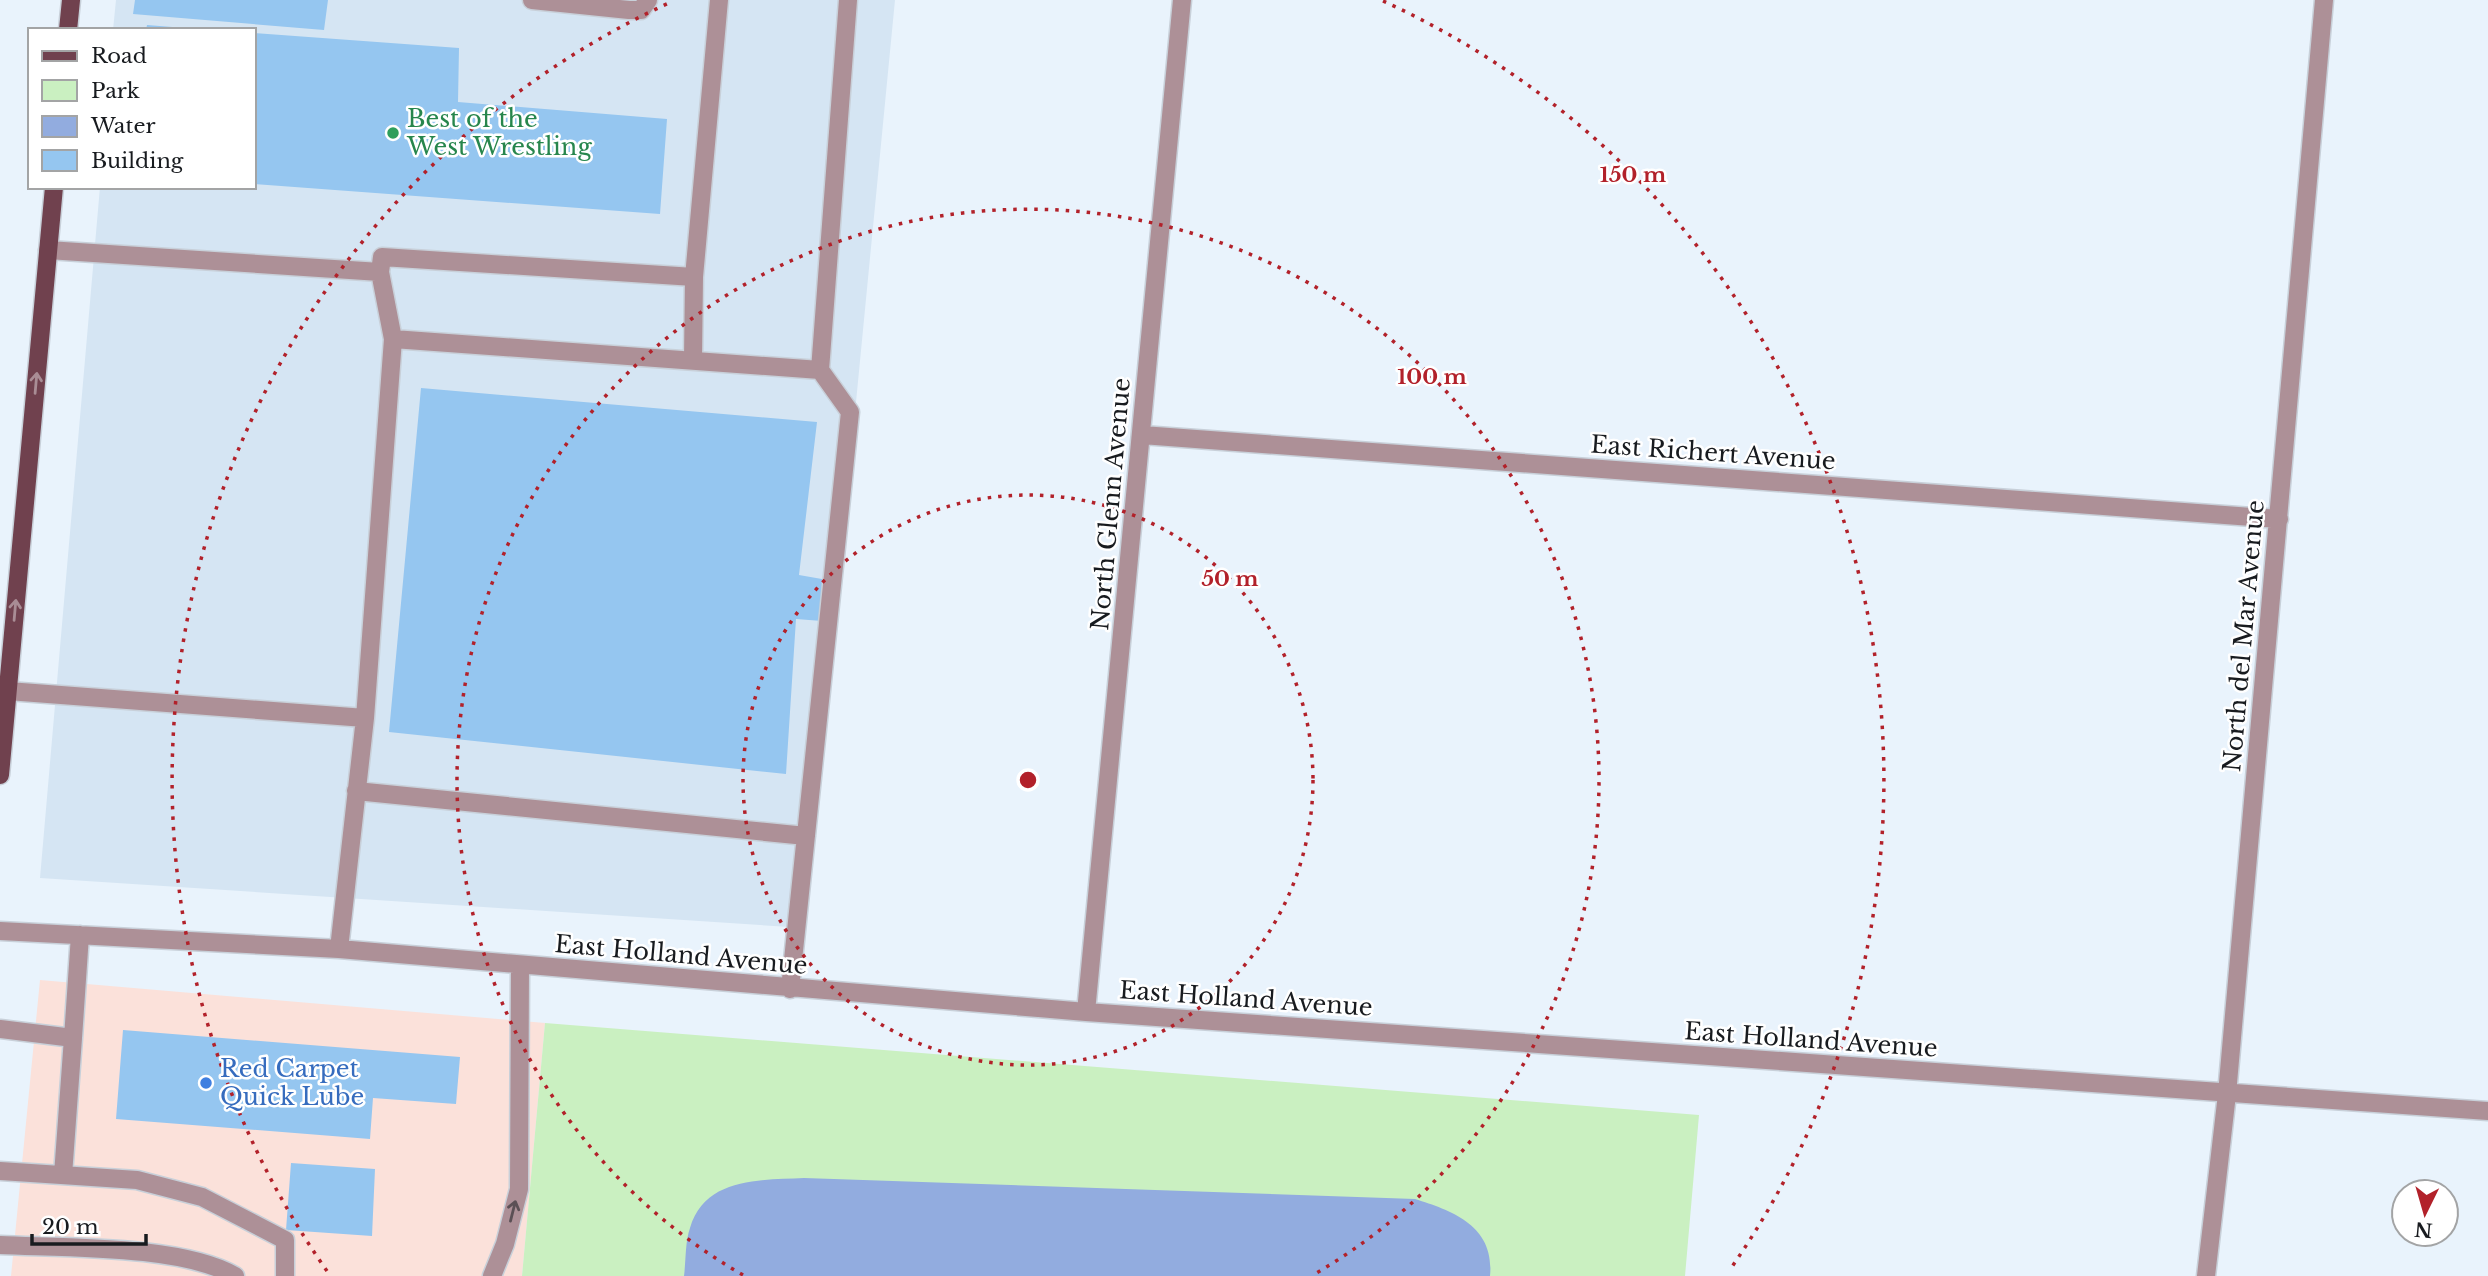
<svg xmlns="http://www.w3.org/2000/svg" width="2488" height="1276" viewBox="0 0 2488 1276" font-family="'Libre Baskerville',serif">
<rect width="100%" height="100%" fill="#e9f3fc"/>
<path fill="#d5e5f3" d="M 116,0 L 895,0 L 805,928 L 40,878 L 100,187 L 254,187 L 254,30 L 113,30 Z"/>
<path fill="#fbe1da" d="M 40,980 L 545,1023 L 522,1276 L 11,1276 Z"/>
<path fill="#caf0c1" d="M 545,1023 L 1699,1115 L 1685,1276 L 522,1276 Z"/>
<path fill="#92acdf" d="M 804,1178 L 1415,1199 C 1453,1211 1495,1226 1490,1276 L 684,1276 C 686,1261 685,1242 690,1228 C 705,1177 761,1180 804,1178 Z"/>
<path fill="#95c6f0" d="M 135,0 L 328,0 L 324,30 L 133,14 Z
M 147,25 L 185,28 L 185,30 L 146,30 Z
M 254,33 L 459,48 L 458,102 L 667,119 L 660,214 L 254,184 Z
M 421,388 L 817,422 L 799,575 L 839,582 L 835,622 L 796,619 L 786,774 L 389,732 Z
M 123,1030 L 460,1057 L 456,1104 L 373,1098 L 370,1139 L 116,1119 Z
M 291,1163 L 375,1169 L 372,1236 L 286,1230 Z"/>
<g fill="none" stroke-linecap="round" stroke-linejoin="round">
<defs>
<path id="minor" d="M 532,0 L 629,10 L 641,10 L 648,0
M 48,250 L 380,272 L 393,339 L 820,370 L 848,0
M 380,272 L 382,257 L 694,277 L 719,0
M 693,359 L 694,277
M 1142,435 L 2279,519
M 8,691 L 365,718 L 393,339
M 356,791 L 806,836
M 0,931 L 339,949 L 1086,1012 L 2488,1111
M 339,949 L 365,718
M 790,989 L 850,412 L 820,370
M 1086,1012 L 1182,0
M 0,1029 L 73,1038 L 63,1175
M 73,1038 L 80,935
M 0,1171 L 137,1180 L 202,1197 L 285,1240 L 285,1276
M 0,1245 C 63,1248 182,1245 235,1276
M 492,1276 L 505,1244 L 519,1189 L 520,966
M 2206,1276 L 2227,1094 L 2324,0"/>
<path id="major" d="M 68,30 L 71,0
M 0,775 L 54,187"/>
</defs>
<use href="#minor" stroke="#c8d0d9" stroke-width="21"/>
<use href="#major" stroke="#c8d0d9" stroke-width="21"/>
<use href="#minor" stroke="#ad9097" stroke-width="18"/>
<use href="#major" stroke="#70414e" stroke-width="18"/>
</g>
<defs><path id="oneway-shaft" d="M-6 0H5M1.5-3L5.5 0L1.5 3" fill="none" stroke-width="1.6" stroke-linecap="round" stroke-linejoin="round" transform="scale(1.75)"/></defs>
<g stroke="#a98d95">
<use href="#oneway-shaft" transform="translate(36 383) rotate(-85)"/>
<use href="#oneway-shaft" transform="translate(15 610) rotate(-85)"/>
</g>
<use stroke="#5b5055" href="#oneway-shaft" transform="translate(513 1211) rotate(-76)"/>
<g fill="none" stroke="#b2212a" stroke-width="3.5" stroke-dasharray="3.5 7">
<circle cx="1028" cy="780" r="285"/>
<path d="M743 1275A571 571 0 1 1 1313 1275"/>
<path d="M327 1271A856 856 0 0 1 673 1M1383 1A856 856 0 0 1 1729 1271"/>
</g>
<circle fill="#2e9e5b" stroke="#fff" stroke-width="2.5" cx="393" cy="133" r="7"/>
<circle fill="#3f7fe0" stroke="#fff" stroke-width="2.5" cx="206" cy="1083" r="7"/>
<g text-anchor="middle" stroke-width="5" stroke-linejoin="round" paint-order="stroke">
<g font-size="24" fill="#27864d" stroke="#fff" text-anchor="start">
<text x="407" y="127">Best of the<tspan x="407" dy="28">West Wrestling</tspan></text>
</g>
<g font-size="24" fill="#181b1f" stroke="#fff">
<text transform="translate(1713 453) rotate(4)" y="8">East Richert Avenue</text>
<text transform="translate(1111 504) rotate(-85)" y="8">North Glenn Avenue</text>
<text transform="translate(2244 636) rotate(-85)" y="8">North del Mar Avenue</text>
<text transform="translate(681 955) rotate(5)" y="8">East Holland Avenue</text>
<text transform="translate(1246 999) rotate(4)" y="8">East Holland Avenue</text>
<text transform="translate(1811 1040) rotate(4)" y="8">East Holland Avenue</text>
</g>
<g font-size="24" fill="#366cbe" stroke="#fff" text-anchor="start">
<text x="220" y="1077">Red Carpet<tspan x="220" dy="28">Quick Lube</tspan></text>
</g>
</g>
<circle cx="1028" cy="780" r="10" fill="#b2212a" stroke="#fff" stroke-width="3.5"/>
<g font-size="21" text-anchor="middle" font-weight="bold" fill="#b2212a" stroke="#fff" stroke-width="5" stroke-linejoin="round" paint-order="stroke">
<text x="1633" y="182">150 m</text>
<text x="1432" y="384">100 m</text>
<text x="1230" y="586">50 m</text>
</g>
<rect x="28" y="28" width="228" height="161" fill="#ffffff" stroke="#a3a4a5" stroke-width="2"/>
<rect x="42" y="51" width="35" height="10" fill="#70414e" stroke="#a3a4a5" stroke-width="2"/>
<text x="91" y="63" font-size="21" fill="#181b1f">Road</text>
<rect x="42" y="80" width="35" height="21" fill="#caf0c1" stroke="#a3a4a5" stroke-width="2"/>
<text x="91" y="98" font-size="21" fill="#181b1f">Park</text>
<rect x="42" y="116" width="35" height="21" fill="#92acdf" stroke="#a3a4a5" stroke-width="2"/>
<text x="91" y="133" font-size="21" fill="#181b1f">Water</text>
<rect x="42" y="150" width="35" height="21" fill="#95c6f0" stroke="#a3a4a5" stroke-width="2"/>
<text x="91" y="168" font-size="21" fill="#181b1f">Building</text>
<g transform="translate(2425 1213) rotate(185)"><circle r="33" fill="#ffffff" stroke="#a3a4a5" stroke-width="2"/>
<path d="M0-5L12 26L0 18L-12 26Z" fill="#b2212a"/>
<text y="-10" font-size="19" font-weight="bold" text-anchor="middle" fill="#181b1f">N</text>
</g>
<path d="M32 1234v10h114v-10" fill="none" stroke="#181b1f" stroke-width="3.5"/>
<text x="42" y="1234" font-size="21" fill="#181b1f" stroke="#ffffff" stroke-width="5" paint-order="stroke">20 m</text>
</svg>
